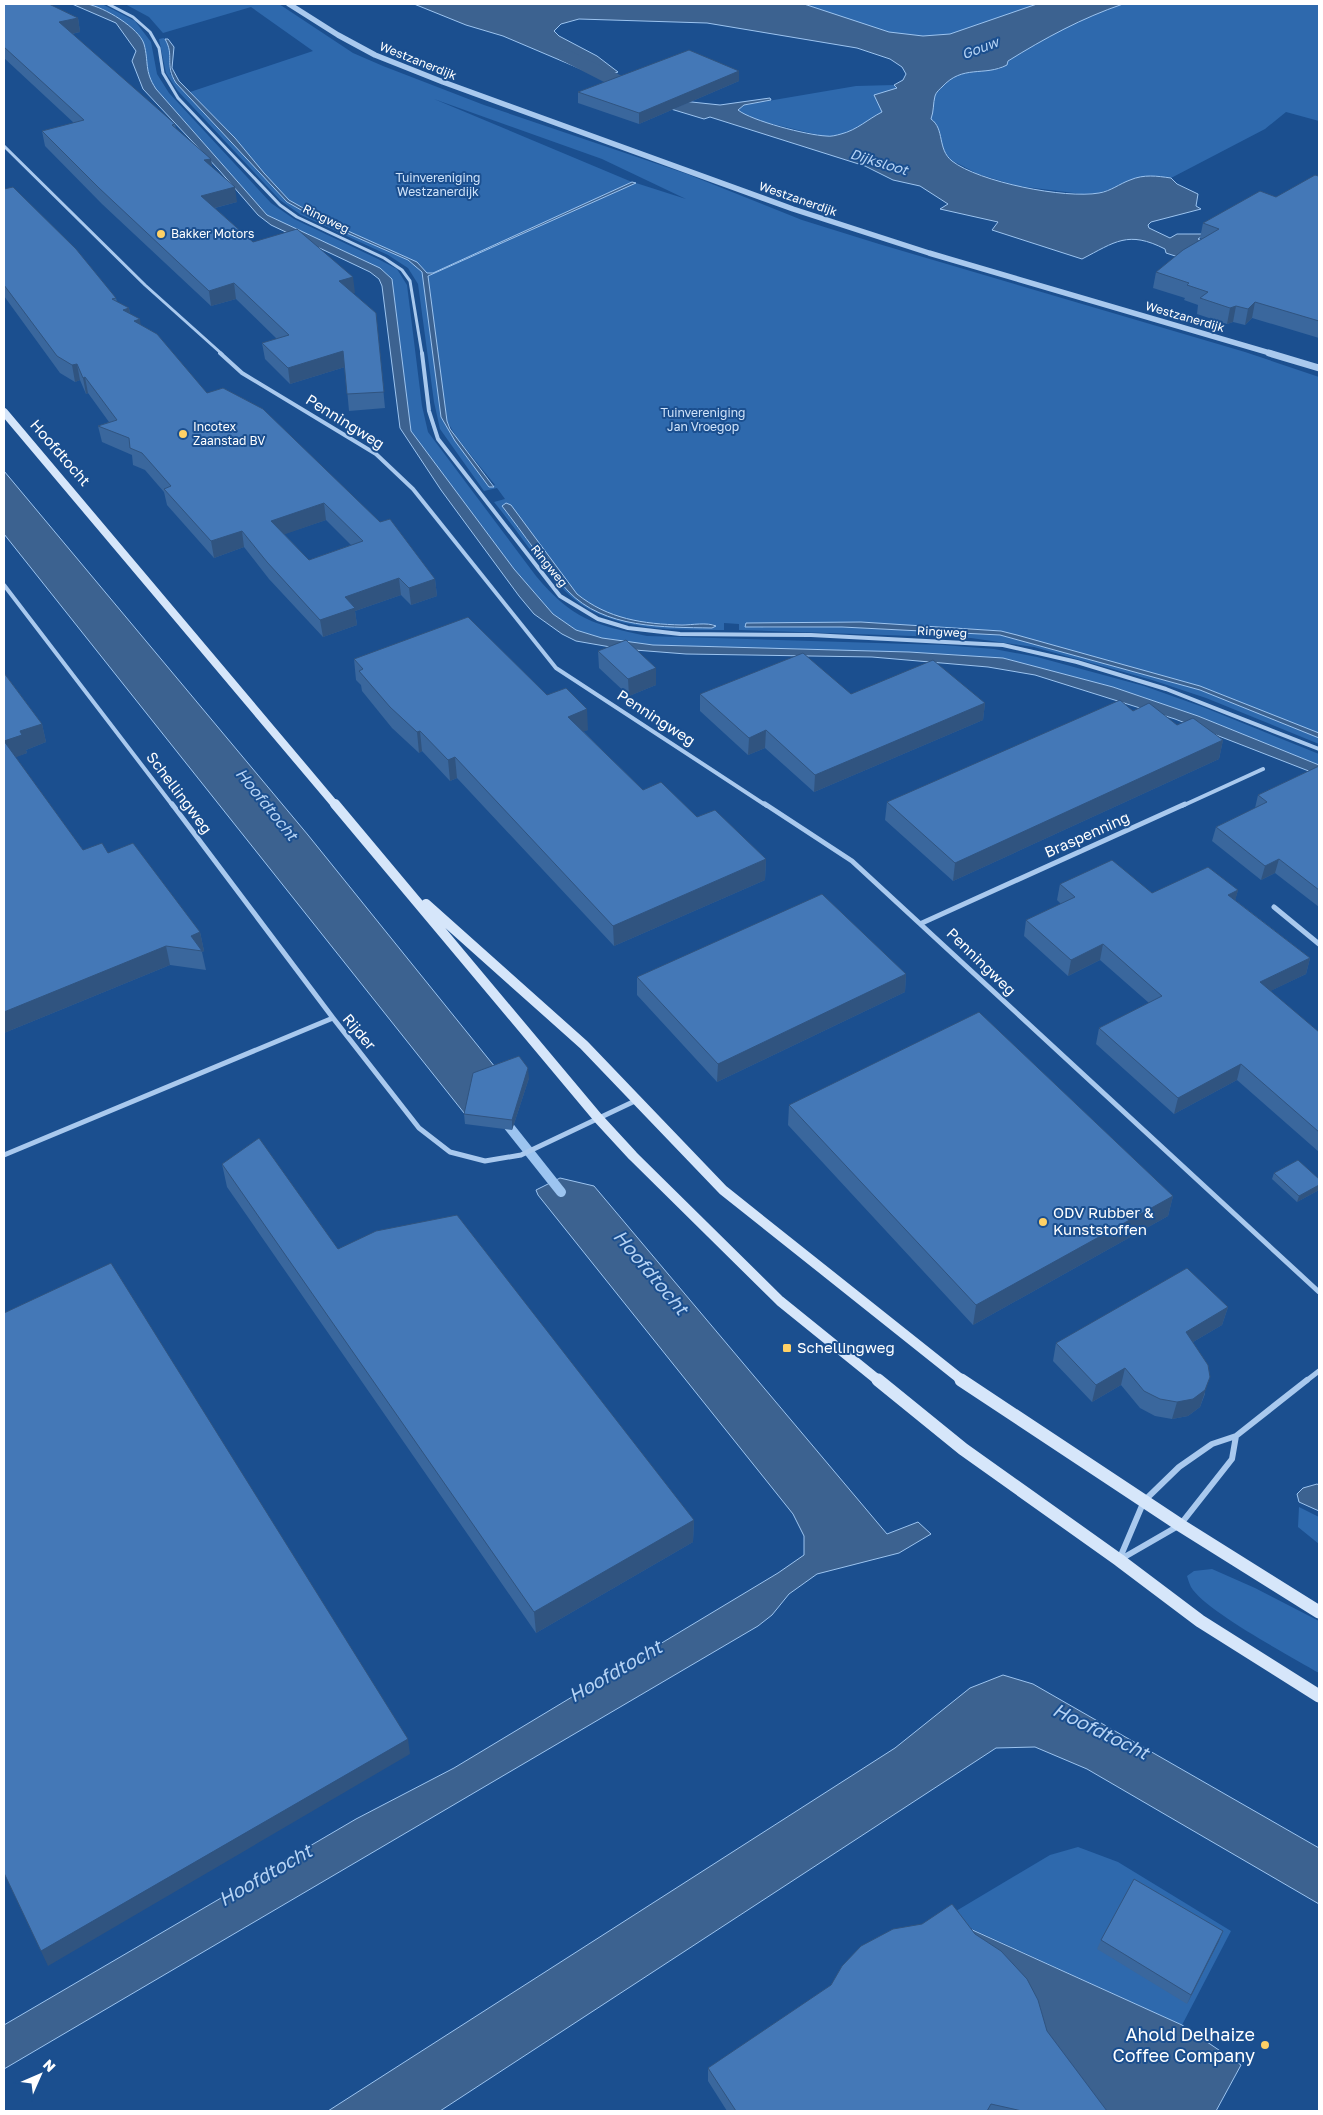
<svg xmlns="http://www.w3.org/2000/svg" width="1323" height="2115" viewBox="0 0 1323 2115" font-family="'Golos Text',sans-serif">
<rect width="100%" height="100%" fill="#1b4f8f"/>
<path fill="#2e69ad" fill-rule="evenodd" d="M 88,4 L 102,4 L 135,21 L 151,42 L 157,74 L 169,93 L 271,203 L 294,219 L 378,259 L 397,269 L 407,285 L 422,406 L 428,432 L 536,576 C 572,619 594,625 647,636 L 943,645 L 994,649 L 1037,657 L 1144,686 L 1203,707 L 1319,754 L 1319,765 L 1198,716 L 1113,687 L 1003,658 L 909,652 L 653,645 L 602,638 L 576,630 L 553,614 L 514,569 L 411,431 L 392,279 L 380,268 L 267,215 L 156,89 L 148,77 L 144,43 L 118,18 Z
M 125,4 L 279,4 L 353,53 L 383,66 L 484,105 L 687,174 L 802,220 L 879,244 L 1245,352 L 1319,377 L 1319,734 L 1200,686 L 1001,631 L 861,622 L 748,628 L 842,627 L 1000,635 L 1200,690 L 1319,738 L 1319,744 L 1206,698 L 1152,680 L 1034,647 L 971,638 L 739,630 L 739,624 L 724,623 L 724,630 C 671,630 605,632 565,591 C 538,564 518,531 494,502 L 505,499 L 497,488 L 484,491 L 440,429 L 434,402 L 418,284 L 408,268 L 388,255 L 301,215 L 280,200 L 177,90 L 166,73 L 159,39 L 164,38 L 170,47 L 169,61 L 170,74 L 287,202 L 324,223 L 408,260 L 422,272 L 441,417 L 489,487 L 495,485 L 457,438 L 447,421 L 428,276 L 636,183 L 686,199 L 602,159 L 434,99 L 632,182 L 433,273 L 427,273 L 417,262 L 328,222 L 289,200 L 264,173 L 235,138 L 190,92 L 313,51 L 251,7 L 163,33 L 149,17 ZM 502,506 L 577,594 C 586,601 595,609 606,613 C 636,626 682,625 714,624 L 712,628 C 664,627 604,629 568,591 C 544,565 524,534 502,506 Z
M 804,4 L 1037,4 C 1009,14 980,26 951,34 C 903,47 848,19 804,4 Z
M 1123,4 L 1319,4 L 1319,121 L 1286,112 L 1265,129 L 1171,178 L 1155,176 L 1129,180 L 1117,187 L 1098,193 L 1082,194 L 1018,186 L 978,174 L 951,160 L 944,152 L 931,119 L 935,94 L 946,83 L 958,74 L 970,71 L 1000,69 C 1030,39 1083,18 1123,4 Z
M 894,85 L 898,87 L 882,112 L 864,124 L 844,134 L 827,137 L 760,121 L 744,115 L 738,110 L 744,105 L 856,86 Z
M 1299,1507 L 1319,1517 L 1319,1544 L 1298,1527 Z
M 1212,1569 L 1255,1588 L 1319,1621 L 1319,1673 C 1292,1657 1205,1611 1191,1587 C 1189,1583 1188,1579 1187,1576 L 1194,1571 Z
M 1078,1847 L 1118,1862 L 1231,1931 L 1182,2025 L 946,1917 L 1050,1855 Z"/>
<path fill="#3c6290" stroke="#9cc4f0" d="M 72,4 C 77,4 83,3 87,4 C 104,7 139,28 144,44 C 149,62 144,71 156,89 L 267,215 L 380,268 L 392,279 L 411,431 L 514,569 L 553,614 L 576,630 L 602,638 L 653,645 L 909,652 L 1003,658 L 1113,687 L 1198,716 L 1319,765 L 1319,775 L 1175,719 L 1035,675 L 988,667 L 872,657 L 686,654 L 622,649 L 576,641 L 562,634 L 534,614 L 519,596 L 441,490 L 400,428 L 382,286 L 379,279 L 370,272 L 271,225 L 258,215 L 219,170 L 143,89 L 132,61 L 136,51 L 116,23 Z
M 414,4 L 804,4 L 889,32 L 923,36 L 950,34 L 1037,4 L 1123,4 C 1082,18 1045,38 1008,61 L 1007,65 C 984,77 963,64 942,87 C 940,89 936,92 935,96 C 933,103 934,111 931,119 C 945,129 937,149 952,161 C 979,182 1065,199 1099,193 C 1111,191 1119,184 1130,180 C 1144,174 1157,176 1171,178 L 1177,184 L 1198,194 L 1196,206 L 1201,209 L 1151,222 L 1148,225 L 1149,228 L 1170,238 L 1177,234 L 1201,234 L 1204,235 L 1198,239 L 1221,251 L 1203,265 L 1166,253 L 1165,249 C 1128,230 1115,242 1082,259 L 992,230 L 998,222 L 940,209 L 948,204 L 920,186 L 893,180 L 865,166 L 710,117 L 704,119 L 661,106 L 682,101 L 720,105 L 770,98 L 771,100 L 744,105 L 738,110 C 752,121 807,135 826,136 C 831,137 837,135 841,134 C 857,130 868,119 882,112 L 874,95 L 897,88 L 894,85 L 903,80 L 906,74 L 902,67 L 890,59 L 857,48 L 707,23 L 579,19 L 561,24 L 554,31 L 559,36 L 597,56 L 618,72 L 602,78 L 503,36 L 466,25 Z
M 165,39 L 168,39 L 174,47 L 172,68 L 179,81 L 235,138 L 264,173 L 289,200 L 328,222 L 417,262 L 427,273 L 433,273 L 632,182 L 636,183 L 428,276 L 447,421 L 450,429 L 494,487 L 489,487 L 455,441 L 441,417 L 422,272 L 408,260 L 324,223 L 287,202 L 176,83 C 164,64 175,56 165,39 Z
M 4,471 L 308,835 L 520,1098 L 472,1123 L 4,534 Z
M 506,503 L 511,505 L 577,594 C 608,619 643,624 682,625 C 692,625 707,622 716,626 L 712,628 C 664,627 604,629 568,591 C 544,565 524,534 502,506 Z
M 861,622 L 1001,631 L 1017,635 L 1200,686 L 1319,733 L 1319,738 L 1200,690 L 1000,635 L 842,627 L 745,627 L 746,623 Z
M 560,1178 L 594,1186 L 887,1534 L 918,1522 L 931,1534 L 899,1553 L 817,1574 L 789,1594 L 772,1615 L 758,1626 L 4,2069 L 4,2025 L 356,1819 L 454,1768 L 778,1573 L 804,1555 L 804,1536 L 793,1514 L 538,1195 L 536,1190 Z
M 1317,1484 L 1319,1485 L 1319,1511 L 1299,1502 L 1297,1494 L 1303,1488 Z
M 1003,1675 L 1033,1684 L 1319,1848 L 1319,1904 L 1087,1769 L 1035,1747 L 996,1748 L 440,2111 L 328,2111 L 895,1748 L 970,1688 Z
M 946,1918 L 1182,2025 L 1241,2065 L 1216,2111 L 1092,2111 Z"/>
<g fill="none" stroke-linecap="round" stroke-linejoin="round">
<path stroke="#9cc4f0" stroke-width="10" d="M 503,1119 L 561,1192"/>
<path fill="#3c6290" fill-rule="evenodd" d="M 566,49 L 620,75 L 664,89 L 667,93 L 664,97 L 657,99 L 606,83 L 559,59 L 556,55 L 559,51 Z"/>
<path stroke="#a9c9ee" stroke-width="3" d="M 108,4 L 133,17 L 150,32 L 159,48 L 163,73 L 178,98 L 280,205 L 297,217 L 384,258 L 402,270 L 410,281 L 422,354
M 4,146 L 145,285 L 222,354"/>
<path stroke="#a9c9ee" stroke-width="4" d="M 220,353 L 242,373 L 376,454 L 413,489 L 556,668 L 767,806
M 422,353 L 429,411 L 438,439 L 560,596 L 598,619 L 628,628 L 680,634 L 811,635 L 1003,645 L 1077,662 L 1166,689 L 1319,749
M 4,585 L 173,806
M 1182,806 L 1263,769"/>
<path stroke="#a9c9ee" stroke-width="5" d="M 172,804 L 333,1018 L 419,1128 L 450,1152 L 485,1161 L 521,1155 L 637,1100
M 765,804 L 852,861 L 1319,1292
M 1274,907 L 1319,944
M 922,923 L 1185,804
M 4,1155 L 333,1018
M 1306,1381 L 1319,1371"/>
<path stroke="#a9c9ee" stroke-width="6" d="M 1121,1559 L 1180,1525 L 1232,1459 L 1236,1436
M 1119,1560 L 1144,1501 L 1179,1467 L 1212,1444 L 1236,1436 L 1307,1380"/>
<path stroke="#a9c9ee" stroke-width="5.5" d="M 289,4 L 338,35 L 375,55 L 443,82 L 793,209 L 929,253 L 1273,354"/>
<path stroke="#a9c9ee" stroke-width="7" d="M 1269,353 L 1319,368"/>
<path stroke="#d6e6fa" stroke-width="8" d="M 4,412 L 336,806"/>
<path stroke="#d6e6fa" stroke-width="10" d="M 335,804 L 598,1118 L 633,1156 L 780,1301 L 879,1381
M 426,904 L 584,1045 L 723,1190 L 963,1381"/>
<path stroke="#d6e6fa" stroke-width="13" d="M 878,1380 L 963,1449 L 1119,1560 L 1200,1621 L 1319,1696
M 961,1380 L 1180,1525 L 1319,1612"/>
</g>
<path fill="#3a679d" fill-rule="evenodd" d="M 4,4 L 78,18 L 80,32 L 72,34 L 175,124 L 176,129 L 211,159 L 212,167 L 237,202 L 215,208 L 253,242 L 355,293 L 353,293 L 376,313 L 385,408 L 349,411 L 345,367 L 290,384 L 265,359 L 262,343 L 277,339 L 236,299 L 211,306 L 102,204 L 45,146 L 42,131 L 74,123 L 4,58 Z
M 739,71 L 739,81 L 639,124 L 578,103 L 578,92 Z
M 1319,176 L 1319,338 L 1252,318 L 1245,325 L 1233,322 L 1227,324 L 1197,314 L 1198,305 L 1184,300 L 1185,298 L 1153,288 L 1156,272 L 1202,239 L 1200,238 L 1203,223 L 1276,197 Z
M 4,189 L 116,298 L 117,302 L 129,308 L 130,314 L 207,393 L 435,579 L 437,596 L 411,605 L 401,595 L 355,611 L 357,625 L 323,637 L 269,579 L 244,547 L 214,558 L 167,505 L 164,492 L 145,470 L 133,465 L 132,455 L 102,442 L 98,426 L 109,422 L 88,393 L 86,394 L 80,380 L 75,382 L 60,373 L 4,296 ZM 326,520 L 351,545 L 309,560 L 284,534 Z
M 598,651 L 656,685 L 629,696 L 599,668 Z
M 354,659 L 547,695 L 588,730 L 583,731 L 643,790 L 697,817 L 766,859 L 765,880 L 614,946 L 457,778 L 450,781 L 422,751 L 419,753 L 392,728 L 362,691 L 361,685 L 356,680 Z
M 4,673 L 42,724 L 46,742 L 26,750 L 27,753 L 15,757 L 83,850 L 108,853 L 200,932 L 204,951 L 202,952 L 206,970 L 170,965 L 4,1033 Z
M 700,694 L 851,694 L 985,703 L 983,720 L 814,792 L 765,748 L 748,755 L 700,711 Z
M 1133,711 L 1223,740 L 1219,759 L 953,881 L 885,820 L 887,802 Z
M 1319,766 L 1319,907 L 1275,873 L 1261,880 L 1212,841 L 1216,827 L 1255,808 L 1258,795 Z
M 1060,884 L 1152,893 L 1238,890 L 1235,900 L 1310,958 L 1306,974 L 1270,991 L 1319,1032 L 1319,1152 L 1237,1080 L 1174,1114 L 1096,1044 L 1099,1028 L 1149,1003 L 1100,960 L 1068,976 L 1024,936 L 1026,920 L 1061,904 L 1057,900 Z
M 906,974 L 905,992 L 717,1082 L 637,995 L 637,977 Z
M 529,1078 L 512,1130 L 465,1124 L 464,1114 Z
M 789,1105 L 1173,1196 L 1168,1216 L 973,1325 L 788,1125 Z
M 222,1164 L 338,1249 L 694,1520 L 693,1542 L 536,1633 L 227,1187 Z
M 1274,1173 L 1319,1179 L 1319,1190 L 1297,1202 L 1272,1179 Z
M 1228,1307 L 1222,1325 L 1193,1342 L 1205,1394 L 1200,1407 L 1188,1416 L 1172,1419 L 1155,1416 L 1140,1408 L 1121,1385 L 1092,1402 L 1053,1361 L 1056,1343 Z
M 1101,1940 L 1219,1941 L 1187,2004 L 1097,1949 Z
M 1047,2031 L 1107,2111 L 727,2111 L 708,2081 L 708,2068 Z"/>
<path fill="#305480" d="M 78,18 L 80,32 L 61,36 L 59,22 Z
M 739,71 L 739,81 L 639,124 L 639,113 Z
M 211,159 L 213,174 L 204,160 Z
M 235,187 L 237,202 L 203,211 L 201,196 Z
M 353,277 L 355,293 L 341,297 L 339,281 Z
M 234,283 L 236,299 L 211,306 L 209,291 Z
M 1255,302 L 1252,318 L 1245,325 L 1248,309 Z
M 1236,306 L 1233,322 L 1227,324 L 1230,308 Z
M 129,308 L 132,325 L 123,310 Z
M 140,319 L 142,336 L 134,321 Z
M 343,351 L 345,367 L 290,384 L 288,368 Z
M 77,364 L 80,380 L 75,382 L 72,365 Z
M 85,377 L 88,393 L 86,394 L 83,378 Z
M 324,503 L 326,520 L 274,538 L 271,521 Z
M 242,531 L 244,547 L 214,558 L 211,541 Z
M 399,578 L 401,595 L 355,611 L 357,625 L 323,637 L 320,620 L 345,597 Z
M 435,579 L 437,596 L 411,605 L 409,588 Z
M 656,668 L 656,685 L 629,696 L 628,679 Z
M 985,703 L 983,720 L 814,792 L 815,775 Z
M 587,709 L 588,730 L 569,737 L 568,717 Z
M 42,724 L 46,742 L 26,750 L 27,753 L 9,760 L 4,741 L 20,731 Z
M 766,730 L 765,748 L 748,755 L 749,738 Z
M 420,731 L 422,751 L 419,753 L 417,732 Z
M 1223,740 L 1219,759 L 953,881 L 955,863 Z
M 455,757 L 457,778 L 450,781 L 448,760 Z
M 766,859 L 765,880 L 614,946 L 613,926 Z
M 1279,859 L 1275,873 L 1261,880 L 1265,866 Z
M 1238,890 L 1234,905 L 1228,895 Z
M 200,932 L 204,951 L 202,952 L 191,936 Z
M 1103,944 L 1100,960 L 1068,976 L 1071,960 Z
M 166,946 L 170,965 L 4,1033 L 4,1012 Z
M 1310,958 L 1306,974 L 1256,998 L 1260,982 Z
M 906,974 L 905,992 L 717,1082 L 718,1064 Z
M 1241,1064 L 1237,1080 L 1174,1114 L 1178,1098 Z
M 528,1068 L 529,1078 L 512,1130 L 512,1120 Z
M 1319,1185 L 1319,1190 L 1297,1202 L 1299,1196 Z
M 1173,1196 L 1168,1216 L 973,1325 L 976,1305 Z
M 1228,1307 L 1222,1325 L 1181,1349 L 1186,1332 Z
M 1125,1368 L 1121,1385 L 1092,1402 L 1096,1385 Z
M 1210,1377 L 1200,1407 L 1188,1416 L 1172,1419 L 1177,1402 Z
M 694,1520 L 693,1542 L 536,1633 L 534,1612 Z
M 408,1739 L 410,1754 L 48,1966 L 41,1951 Z
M 1223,1931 L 1219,1941 L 1187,2004 L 1191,1995 Z"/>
<path fill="#4478b7" stroke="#305480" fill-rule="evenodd" d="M 4,4 L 49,4 L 78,18 L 59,22 L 175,124 L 172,125 L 211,159 L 204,160 L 235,187 L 201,196 L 253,242 L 297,229 L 353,277 L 339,281 L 376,313 L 384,392 L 347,394 L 343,351 L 288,368 L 262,343 L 289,335 L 234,283 L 209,291 L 99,188 L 42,131 L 84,120 L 4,47 Z
M 689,50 L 739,71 L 639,113 L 578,92 Z
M 1315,175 L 1318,176 L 1319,176 L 1319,321 L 1255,302 L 1248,309 L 1236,306 L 1230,308 L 1200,298 L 1208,292 L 1187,285 L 1189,283 L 1156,272 L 1183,250 L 1219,229 L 1203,223 L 1260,191 L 1276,197 Z
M 13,187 L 76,249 L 116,298 L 112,299 L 129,308 L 123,310 L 140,319 L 134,321 L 157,334 L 207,393 L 223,388 L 263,409 L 380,522 L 390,519 L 435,579 L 409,588 L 399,578 L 345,597 L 355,608 L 320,620 L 267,562 L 242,531 L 211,541 L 164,489 L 171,486 L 142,453 L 130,448 L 129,438 L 98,426 L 117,420 L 85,377 L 83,378 L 77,364 L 72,365 L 57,356 L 4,285 L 4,189 ZM 324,503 L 363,541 L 309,560 L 271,521 Z
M 468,617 L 547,695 L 566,688 L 587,709 L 568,717 L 643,790 L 661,782 L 697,817 L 715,810 L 766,859 L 613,926 L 455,757 L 448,760 L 420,731 L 417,732 L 390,707 L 359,671 L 363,669 L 354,659 Z
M 626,640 L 656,668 L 628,679 L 598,651 Z
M 803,653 L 851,694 L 933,660 L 985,703 L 815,775 L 766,730 L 749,738 L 700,694 Z
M 4,673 L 42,724 L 20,731 L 22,735 L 4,741 L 83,850 L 102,843 L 108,853 L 133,843 L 200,932 L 191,936 L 202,951 L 166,946 L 4,1012 Z
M 1120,700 L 1133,711 L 1149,703 L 1177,725 L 1193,718 L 1223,740 L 955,863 L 887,802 Z
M 1319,766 L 1319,890 L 1279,859 L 1265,866 L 1216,827 L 1267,802 L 1258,795 Z
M 1112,860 L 1152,893 L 1208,867 L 1238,890 L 1228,895 L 1310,958 L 1260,982 L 1319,1032 L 1319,1132 L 1241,1064 L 1178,1098 L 1099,1028 L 1162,996 L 1103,944 L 1071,960 L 1026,920 L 1075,897 L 1060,884 Z
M 822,894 L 906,974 L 718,1064 L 637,977 Z
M 979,1012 L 1173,1196 L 976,1305 L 789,1105 Z
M 519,1056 L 528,1068 L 512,1120 L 464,1114 L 473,1073 Z
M 259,1138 L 338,1249 L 376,1231 L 457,1215 L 694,1520 L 534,1612 L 222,1164 Z
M 1298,1160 L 1319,1179 L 1319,1185 L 1299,1196 L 1274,1173 Z
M 111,1263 L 408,1739 L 41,1951 L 4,1873 L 4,1313 Z
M 1187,1268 L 1228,1307 L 1186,1332 L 1208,1365 L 1210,1377 L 1205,1390 L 1193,1399 L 1177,1402 L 1160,1399 L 1144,1391 L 1125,1368 L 1096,1385 L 1056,1343 Z
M 1134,1879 L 1223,1931 L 1191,1995 L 1101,1940 Z
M 952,1904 L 975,1934 L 1001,1951 L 1027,1979 L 1038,2000 L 1047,2031 L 1107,2111 L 1022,2111 L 991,2104 L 987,2111 L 736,2111 L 708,2068 L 831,1985 L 842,1966 L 861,1946 L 893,1929 L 922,1924 Z"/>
<g fill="#ffd166" stroke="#1b4f8f" stroke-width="2">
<circle cx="161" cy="234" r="5"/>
<circle cx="183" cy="434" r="5"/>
<circle cx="1043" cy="1222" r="5"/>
<rect x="782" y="1343" width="10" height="10" rx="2.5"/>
<circle cx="1265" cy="2045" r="5"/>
</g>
<g text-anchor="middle" stroke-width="4" stroke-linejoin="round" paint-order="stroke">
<g font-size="12" fill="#fff" stroke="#1b4f8f">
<text transform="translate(418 61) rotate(22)" y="4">Westzanerdijk</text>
<text transform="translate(798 199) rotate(19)" y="4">Westzanerdijk</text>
<text transform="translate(326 219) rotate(26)" y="4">Ringweg</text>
<text transform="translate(1185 317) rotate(16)" y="4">Westzanerdijk</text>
<text transform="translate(549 566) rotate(51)" y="4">Ringweg</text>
<text transform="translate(942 632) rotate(3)" y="4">Ringweg</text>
</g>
<g font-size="12" fill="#cfe3fa" stroke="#1b4f8f">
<text x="438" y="182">Tuinvereniging<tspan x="438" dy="14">Westzanerdijk</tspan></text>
<text x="703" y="417">Tuinvereniging<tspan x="703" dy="14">Jan Vroegop</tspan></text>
</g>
<g font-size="12" fill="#fff" stroke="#1b4f8f" text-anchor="start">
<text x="171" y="238">Bakker Motors</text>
<text x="193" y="431">Incotex<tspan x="193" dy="14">Zaanstad BV</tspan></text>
</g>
<g font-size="14" font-style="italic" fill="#b5d3f5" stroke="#1b4f8f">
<text transform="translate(980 48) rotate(-21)" y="5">Gouw</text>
<text transform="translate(879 162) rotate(17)" y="5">Dijksloot</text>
</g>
<g font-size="15" fill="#fff" stroke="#1b4f8f">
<text transform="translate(345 422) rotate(32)" y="5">Penningweg</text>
<text transform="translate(60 453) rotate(49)" y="5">Hoofdtocht</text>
<text transform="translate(656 718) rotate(33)" y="5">Penningweg</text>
<text transform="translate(179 793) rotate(53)" y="5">Schellingweg</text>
<text transform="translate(1087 835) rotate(-24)" y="5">Braspenning</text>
<text transform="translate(981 962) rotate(44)" y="5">Penningweg</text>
<text transform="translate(359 1032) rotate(50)" y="5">Rijder</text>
</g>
<g font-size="15" fill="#fff" stroke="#1b4f8f" text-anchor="start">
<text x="1053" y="1218">ODV Rubber &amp;<tspan x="1053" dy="17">Kunststoffen</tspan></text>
<text x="797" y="1353">Schellingweg</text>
</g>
<g font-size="16" font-style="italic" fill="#b5d3f5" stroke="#1b4f8f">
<text transform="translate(267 804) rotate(51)" y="6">Hoofdtocht</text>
</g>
<g font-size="18" fill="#fff" stroke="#1b4f8f" text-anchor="end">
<text x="1255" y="2041">Ahold Delhaize<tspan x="1255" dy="21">Coffee Company</tspan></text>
</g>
<g font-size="19" font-style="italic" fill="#b5d3f5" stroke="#1b4f8f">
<text transform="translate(651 1272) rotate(50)" y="7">Hoofdtocht</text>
<text transform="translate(615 1671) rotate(-30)" y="7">Hoofdtocht</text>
<text transform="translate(1101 1731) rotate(26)" y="7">Hoofdtocht</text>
<text transform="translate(265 1875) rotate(-30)" y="7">Hoofdtocht</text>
</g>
</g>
<rect width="1323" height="2115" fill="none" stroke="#ffffff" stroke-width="10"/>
<g transform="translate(40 2075) rotate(45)" stroke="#1b4f8f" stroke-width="4" paint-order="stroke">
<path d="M0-4L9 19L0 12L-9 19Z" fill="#ffffff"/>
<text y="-8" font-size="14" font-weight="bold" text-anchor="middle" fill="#ffffff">N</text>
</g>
</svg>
